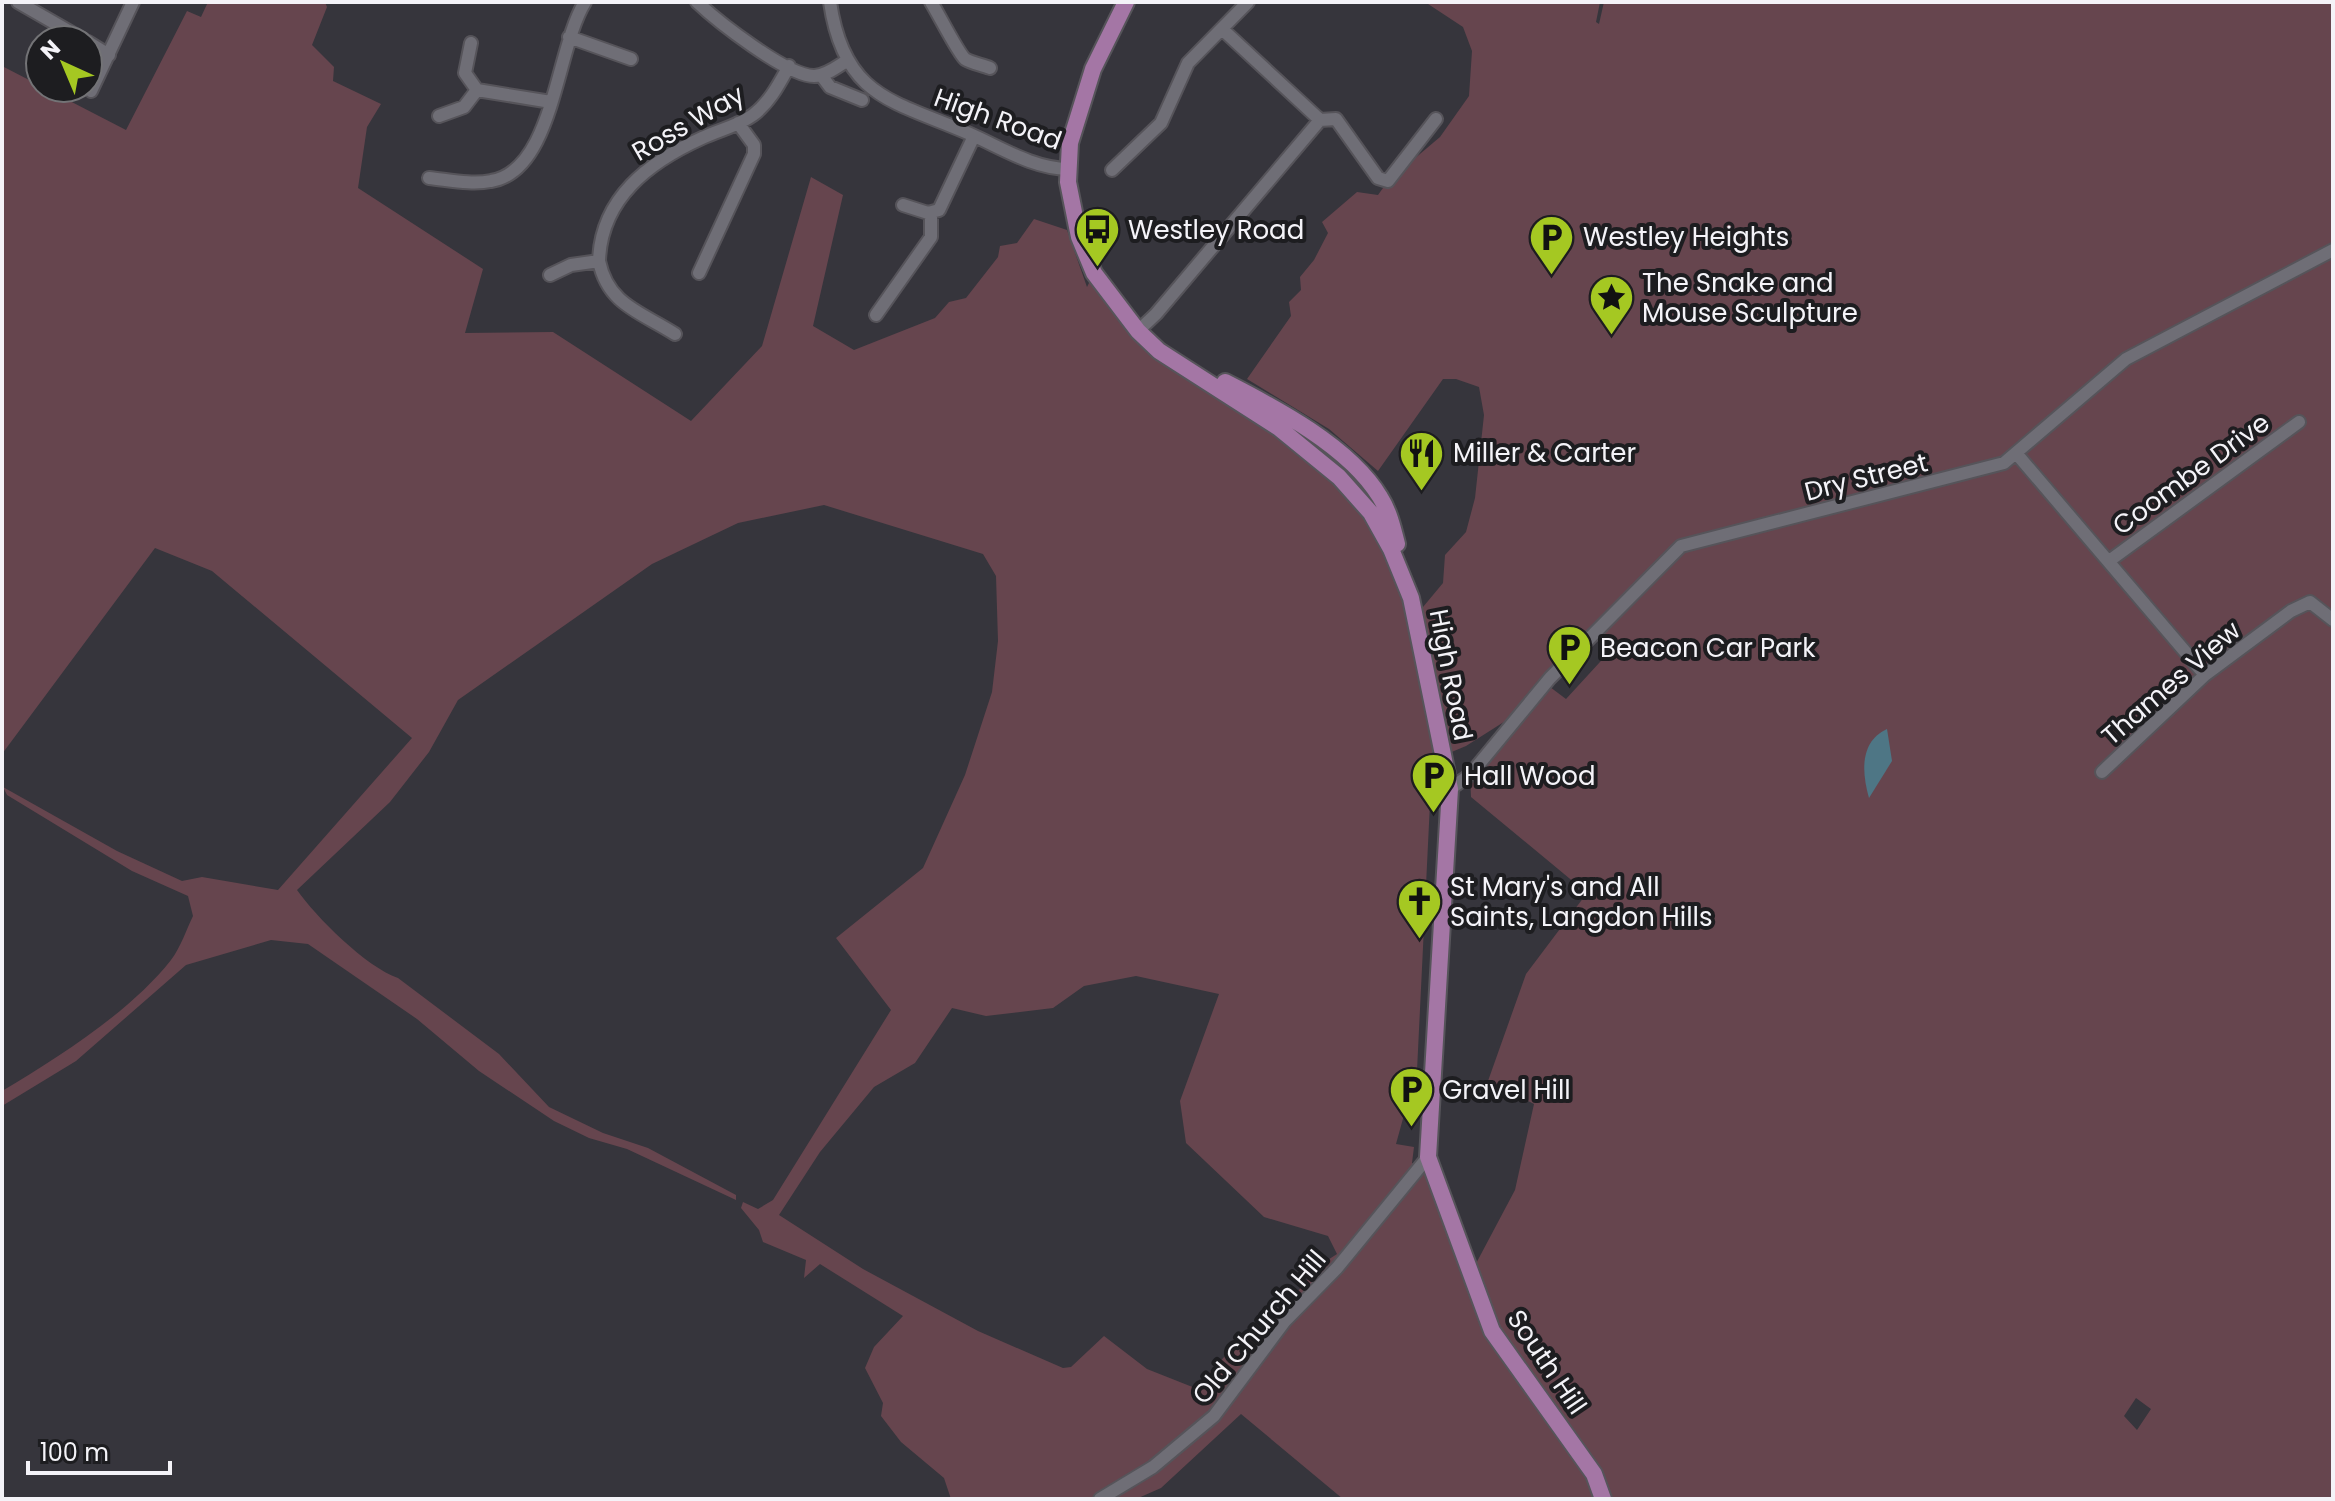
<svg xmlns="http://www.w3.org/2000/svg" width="2335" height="1501" viewBox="0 0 2335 1501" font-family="Poppins,sans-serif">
<rect width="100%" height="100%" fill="#36353c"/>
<path fill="#66454e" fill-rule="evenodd" d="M 208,2 L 325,2 L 327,7 L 312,45 L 334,67 L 333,81 L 381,104 L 367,127 L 358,188 L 483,269 L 465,333 L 553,332 L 691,421 L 762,346 L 811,177 L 843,195 L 813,326 L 854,350 L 935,318 L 949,302 L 966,298 L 998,257 L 1000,246 L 1017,243 L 1034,219 L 1067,230 L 1087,287 L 1094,273 L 1138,331 L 1279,428 L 1371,513 L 1418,625 L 1423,607 L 1443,583 L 1445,555 L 1466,532 L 1475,498 L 1484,415 L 1479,387 L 1456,379 L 1443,379 L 1378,471 L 1329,429 L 1247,379 L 1291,316 L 1289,302 L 1301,290 L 1300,277 L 1314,260 L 1328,233 L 1322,222 L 1357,192 L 1378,195 L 1388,181 L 1440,137 L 1469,96 L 1472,51 L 1463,27 L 1425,2 L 1600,2 L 1596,22 L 1599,24 L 1604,2 L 2333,2 L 2333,1499 L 1343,1499 L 1241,1414 L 1161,1488 L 1136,1499 L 951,1499 L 944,1478 L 901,1442 L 881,1416 L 883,1403 L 865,1368 L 874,1347 L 903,1316 L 820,1264 L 804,1278 L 806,1260 L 763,1242 L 759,1230 L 741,1208 L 743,1202 L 758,1209 L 773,1200 L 891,1010 L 836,938 L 923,868 L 965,775 L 992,692 L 998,641 L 996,576 L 983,554 L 824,505 L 738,523 L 652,564 L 458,700 L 429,752 L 390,802 L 297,890 C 316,917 366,967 398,978 L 499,1054 L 549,1107 L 603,1133 L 648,1148 L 736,1195 L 736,1200 L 627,1149 L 589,1138 L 554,1121 L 479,1071 L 417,1019 L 308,944 L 271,940 L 186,965 L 76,1061 L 2,1106 L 2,1091 C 59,1057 130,1012 171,960 C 181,947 186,930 193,916 L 188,896 L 132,871 L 7,795 L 3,787 L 117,851 L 182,881 L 202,877 L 278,890 L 412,738 L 212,571 L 155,548 L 2,754 L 2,66 L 126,130 L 187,11 L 201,17 ZM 1592,635 L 1611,650 L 1566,699 L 1546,684 L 1470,775 L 1471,797 L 1587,893 L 1526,974 L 1488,1081 L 1534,1104 L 1515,1190 L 1471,1273 L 1427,1170 L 1412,1163 L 1414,1147 L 1396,1144 L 1404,1115 L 1415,1112 L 1430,803 L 1423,764 L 1466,746 L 1518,713 ZM 1136,976 L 1219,994 L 1180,1101 L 1186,1143 L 1264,1217 L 1328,1236 L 1337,1254 L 1320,1265 L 1288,1303 L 1257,1322 L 1195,1388 L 1147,1369 L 1104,1336 L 1071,1367 L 1063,1368 L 978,1331 L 863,1269 L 779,1215 L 820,1152 L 874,1087 L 915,1063 L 952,1008 L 986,1016 L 1053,1008 L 1084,986 ZM 2136,1398 L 2151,1409 L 2137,1430 L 2124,1416 Z"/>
<path fill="#4e7685" d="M 1887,729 L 1892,761 L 1869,798 C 1862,773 1859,742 1887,729 Z"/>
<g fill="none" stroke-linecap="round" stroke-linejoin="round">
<defs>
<path id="minor" d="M 18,2 L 84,40
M 697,2 C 717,21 787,76 814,76 C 826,76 838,66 848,60
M 830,2 C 844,99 895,101 970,134 C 1002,148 1032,168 1068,169
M 931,2 C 938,13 958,53 965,59 C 971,63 983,65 990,68
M 1222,29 L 1320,120 L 1336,119 L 1378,178 L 1388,181 L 1436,119
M 569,37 L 631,59
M 88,42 L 109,55
M 471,43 L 465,73 L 477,90
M 821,75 L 830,87 L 862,100
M 91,91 L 133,2
M 439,116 L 464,107 L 477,90 L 551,102
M 1112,170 L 1161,123 L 1188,63 L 1248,2
M 429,178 C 449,180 472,185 491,181 C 554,171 556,48 585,2
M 903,205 L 928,213 L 939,210 L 974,136
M 599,261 C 608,305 641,312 675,334
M 699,273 L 754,154 L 754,145 L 738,123
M 550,275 L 571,265 L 599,261 C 601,198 649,162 702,138 C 719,130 738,126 753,115 C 770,102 779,84 789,66
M 876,315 L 931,237 L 931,213
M 1138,331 L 1156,314 L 1320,120
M 2016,453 L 2205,675
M 2109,561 L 2299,422
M 2102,772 L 2205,675 L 2291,611 L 2310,602 L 2333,620
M 1450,789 L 1470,775 L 1550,678 L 1681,546 L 2004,463 L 2126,359 L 2333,250
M 1100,1499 L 1153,1467 L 1214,1416 L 1285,1321 L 1337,1268 L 1428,1157"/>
<path id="major" d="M 1126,2 L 1093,69 L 1070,143 L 1068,182 L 1079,237 L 1094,273 L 1138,331 L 1159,351 L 1279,428 L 1339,477 L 1371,513 L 1391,549 L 1411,598 L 1450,789 L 1428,1157 L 1492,1331 L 1594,1474 L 1603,1499
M 1225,382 C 1276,408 1350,447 1380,497 C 1389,511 1393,528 1397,544"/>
</defs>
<use href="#minor" stroke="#56545a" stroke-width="16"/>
<use href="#major" stroke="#56545a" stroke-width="20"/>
<use href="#minor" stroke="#6f6e76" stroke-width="12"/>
<use href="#major" stroke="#a476a5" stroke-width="16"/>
</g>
<defs>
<symbol id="bus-pin" viewBox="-11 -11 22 30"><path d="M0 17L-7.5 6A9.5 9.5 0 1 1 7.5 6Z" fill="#a5c822" stroke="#1d1d20"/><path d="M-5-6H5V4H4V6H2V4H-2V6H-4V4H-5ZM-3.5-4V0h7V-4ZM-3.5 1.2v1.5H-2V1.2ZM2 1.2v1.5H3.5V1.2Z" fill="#111"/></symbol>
<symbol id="parking-pin" viewBox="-11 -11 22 30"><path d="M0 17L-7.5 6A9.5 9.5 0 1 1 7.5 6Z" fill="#a5c822" stroke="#1d1d20"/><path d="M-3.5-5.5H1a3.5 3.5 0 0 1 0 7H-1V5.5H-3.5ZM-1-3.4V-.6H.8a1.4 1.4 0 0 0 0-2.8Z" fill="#111"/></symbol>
<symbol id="sight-pin" viewBox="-11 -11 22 30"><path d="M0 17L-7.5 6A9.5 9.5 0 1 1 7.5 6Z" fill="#a5c822" stroke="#1d1d20"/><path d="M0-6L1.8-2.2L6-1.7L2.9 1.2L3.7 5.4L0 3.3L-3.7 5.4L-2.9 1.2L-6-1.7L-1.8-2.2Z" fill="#111"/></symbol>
<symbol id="restaurant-pin" viewBox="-11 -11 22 30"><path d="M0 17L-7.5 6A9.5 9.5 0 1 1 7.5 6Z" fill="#a5c822" stroke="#1d1d20"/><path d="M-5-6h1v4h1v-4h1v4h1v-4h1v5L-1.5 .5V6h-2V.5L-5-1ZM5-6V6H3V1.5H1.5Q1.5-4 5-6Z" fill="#111"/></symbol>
<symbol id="church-pin" viewBox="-11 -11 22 30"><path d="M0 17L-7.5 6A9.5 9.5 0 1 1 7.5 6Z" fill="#a5c822" stroke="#1d1d20"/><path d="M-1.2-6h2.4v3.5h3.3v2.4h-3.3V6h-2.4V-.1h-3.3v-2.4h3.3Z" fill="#111"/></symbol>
</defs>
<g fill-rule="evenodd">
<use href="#bus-pin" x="1072" y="204" width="51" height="69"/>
<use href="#parking-pin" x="1526" y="212" width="51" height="69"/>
<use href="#sight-pin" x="1586" y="272" width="51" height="69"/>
<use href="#restaurant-pin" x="1396" y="428" width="51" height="69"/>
<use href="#parking-pin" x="1544" y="622" width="51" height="69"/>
<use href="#parking-pin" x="1408" y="750" width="51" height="69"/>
<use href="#church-pin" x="1394" y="876" width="51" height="69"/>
<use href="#parking-pin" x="1386" y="1064" width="51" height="69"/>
</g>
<g text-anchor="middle" stroke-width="8" stroke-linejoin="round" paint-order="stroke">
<g font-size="26" fill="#f4f3f8" stroke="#1d1d20">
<text transform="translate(998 119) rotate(20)" y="9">High Road</text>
<text transform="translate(688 123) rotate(-30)" y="9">Ross Way</text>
<text transform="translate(2191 474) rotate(-36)" y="9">Coombe Drive</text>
<text transform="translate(1866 477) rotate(-14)" y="9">Dry Street</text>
<text transform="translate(1451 675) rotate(79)" y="9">High Road</text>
<text transform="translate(2171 683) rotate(-41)" y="9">Thames View</text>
<text transform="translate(1259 1327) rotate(-50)" y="9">Old Church Hill</text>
<text transform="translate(1547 1362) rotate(56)" y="9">South Hill</text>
</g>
<g font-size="26" fill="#f4f3f8" stroke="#1d1d20" text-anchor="start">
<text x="1128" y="239">Westley Road</text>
<text x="1583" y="246">Westley Heights</text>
<text x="1642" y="292">The Snake and<tspan x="1642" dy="30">Mouse Sculpture</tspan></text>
<text x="1453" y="462">Miller &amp; Carter</text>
<text x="1600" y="657">Beacon Car Park</text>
<text x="1464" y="785">Hall Wood</text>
<text x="1450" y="896">St Mary's and All<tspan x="1450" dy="30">Saints, Langdon Hills</tspan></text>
<text x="1442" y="1099">Gravel Hill</text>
</g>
</g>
<rect width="2335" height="1501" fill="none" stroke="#f4f3f8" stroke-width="8"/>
<g transform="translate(64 64) rotate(316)"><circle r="38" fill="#1d1d20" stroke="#737376" stroke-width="2"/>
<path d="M0-6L14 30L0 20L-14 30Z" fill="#a5c822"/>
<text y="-12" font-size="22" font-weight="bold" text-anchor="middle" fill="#f4f3f8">N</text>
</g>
<path d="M28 1461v12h142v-12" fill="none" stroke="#f4f3f8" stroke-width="4"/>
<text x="40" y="1461" font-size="24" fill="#f4f3f8" stroke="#1d1d20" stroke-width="6" paint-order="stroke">100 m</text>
</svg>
